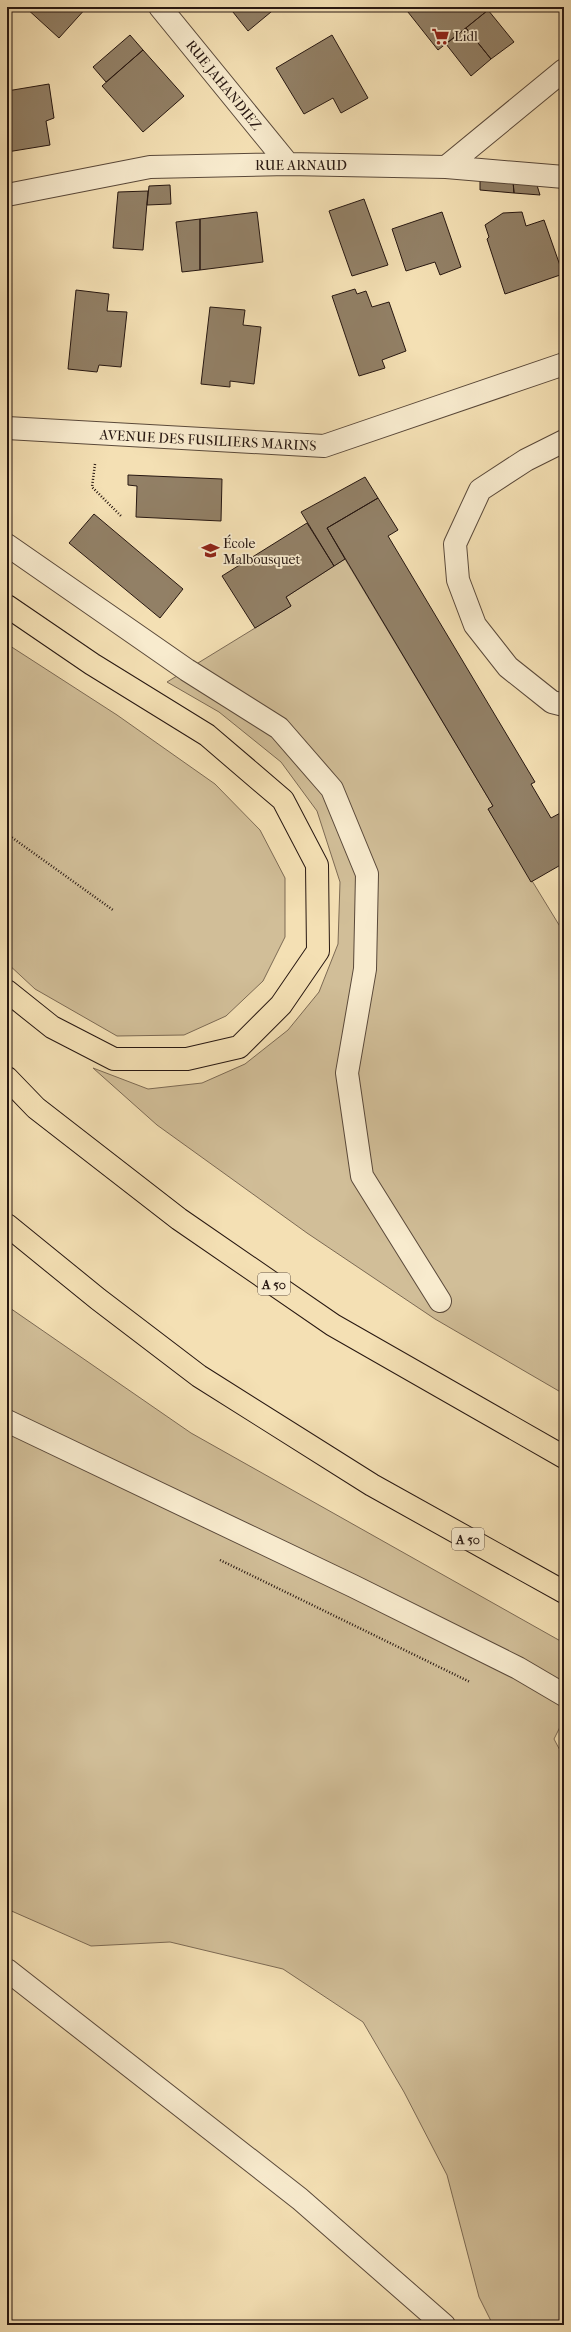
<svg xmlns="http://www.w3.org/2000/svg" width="571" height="2332" viewBox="0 0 571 2332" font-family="'IM FELL French Canon',serif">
<rect width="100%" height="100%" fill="#f4e0b4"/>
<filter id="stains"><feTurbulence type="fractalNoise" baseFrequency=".005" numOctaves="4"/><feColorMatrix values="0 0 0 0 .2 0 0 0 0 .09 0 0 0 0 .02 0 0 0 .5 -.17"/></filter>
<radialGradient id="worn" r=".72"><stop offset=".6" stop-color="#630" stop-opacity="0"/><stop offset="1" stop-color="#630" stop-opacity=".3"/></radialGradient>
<path fill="#d1be98" stroke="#7c6a54" d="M 345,559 L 493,806 L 488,809 L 564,933 L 564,1394 L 435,1319 L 307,1233 L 157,1125 L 93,1068 L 148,1089 L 202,1083 L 245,1064 L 288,1030 L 319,992 L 338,944 L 340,882 L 317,811 L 281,762 L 219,712 L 167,682 L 291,606 L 286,597 Z
M 7,644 L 117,715 L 215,784 L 260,830 L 285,878 L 285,937 L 263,981 L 226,1016 L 184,1035 L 117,1036 L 35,989 L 7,963 Z
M 7,1306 L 191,1433 L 564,1643 L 564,1719 L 554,1739 L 564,1758 L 564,2325 L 493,2325 L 479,2297 L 447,2175 L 404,2092 L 363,2022 L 283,1969 L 170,1942 L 91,1946 L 7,1909 Z"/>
<path fill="#928066" stroke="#271711" d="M 25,7 L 87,7 L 59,38 Z
M 229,7 L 277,7 L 248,31 Z
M 404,7 L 492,7 L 438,50 Z
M 488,10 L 514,42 L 491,59 L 466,28 Z
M 466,28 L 491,59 L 471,76 L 446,44 Z
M 130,35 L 143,50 L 106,82 L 93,67 Z
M 332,35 L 368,98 L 341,113 L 333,98 L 304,114 L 276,68 Z
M 143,50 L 184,96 L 143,132 L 102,86 Z
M 49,84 L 54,118 L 46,121 L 50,145 L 7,152 L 7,91 Z
M 480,179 L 513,181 L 514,193 L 480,190 Z
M 513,181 L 536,182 L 540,195 L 514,193 Z
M 170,185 L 171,204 L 147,205 L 149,186 Z
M 148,191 L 143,250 L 113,248 L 118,192 Z
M 364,199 L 388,265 L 352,276 L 329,211 Z
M 257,212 L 263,262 L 200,270 L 200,219 Z
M 442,212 L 461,267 L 440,275 L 435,262 L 406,271 L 392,229 Z
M 522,212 L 526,226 L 544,220 L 563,274 L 505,294 L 487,239 L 489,237 L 485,225 L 503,213 Z
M 200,219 L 200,270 L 182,272 L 176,222 Z
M 355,289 L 357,294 L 366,291 L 372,307 L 389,302 L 406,351 L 382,360 L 385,368 L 359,376 L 332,296 Z
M 76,290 L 109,294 L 107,311 L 127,312 L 121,367 L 99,365 L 97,372 L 68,369 Z
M 210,307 L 245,310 L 243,325 L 261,327 L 254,384 L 230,381 L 230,387 L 201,384 Z
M 128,475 L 222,479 L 221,521 L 136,517 L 137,486 L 128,485 Z
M 365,477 L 378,498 L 327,528 L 345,559 L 334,566 L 301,512 Z
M 378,498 L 398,530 L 388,536 L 535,782 L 531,784 L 551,818 L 564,811 L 564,863 L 531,882 L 488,809 L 493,806 L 327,528 Z
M 94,514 L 183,589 L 160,618 L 69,543 Z
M 307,523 L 334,566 L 286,597 L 291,606 L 255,628 L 222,576 Z"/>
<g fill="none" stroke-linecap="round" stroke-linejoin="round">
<defs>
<path id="minor" d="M 160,7 L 288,164
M 446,167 L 564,177
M 7,195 L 150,167 L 288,164 L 446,167 L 564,70
M 7,428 L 324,446 L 564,364
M 564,441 L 526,460 L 480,490 L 455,544 L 458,580 L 475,625 L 508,667 L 552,702 L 564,705
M 7,545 L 187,670 L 279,728 L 332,789 L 367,874 L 365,969 L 347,1073 L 362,1176 L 440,1301
M 7,1421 L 353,1586 L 518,1668 L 564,1695
M 7,1970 L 300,2199 L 444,2325"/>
<path id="highway" d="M 7,606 L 92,664 L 207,735 L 283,800 L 317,865 L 318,951 L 281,1005 L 239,1047 L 187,1059 L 114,1059 L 52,1027 L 7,991
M 7,1078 L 36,1108 L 179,1219 L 333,1325 L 564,1457
M 7,1225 L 98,1299 L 199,1376 L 372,1485 L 564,1592"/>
</defs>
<use href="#minor" stroke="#5a493a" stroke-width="24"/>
<use href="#highway" stroke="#271711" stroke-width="24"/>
<path stroke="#271711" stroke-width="2.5" stroke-dasharray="1 2" stroke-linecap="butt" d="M 95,464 L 92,487 L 122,517
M 7,834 L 113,910
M 220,1560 L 470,1682"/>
<use href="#minor" stroke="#f8ebce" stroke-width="22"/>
<use href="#highway" stroke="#f4e0b4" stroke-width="22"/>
</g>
<defs>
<symbol id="supermarket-bare" viewBox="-9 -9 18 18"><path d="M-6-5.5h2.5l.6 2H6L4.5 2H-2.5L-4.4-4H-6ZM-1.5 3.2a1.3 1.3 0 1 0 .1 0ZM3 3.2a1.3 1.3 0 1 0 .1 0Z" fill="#8f2418" stroke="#f8ebce" stroke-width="2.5" paint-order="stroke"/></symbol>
<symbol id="school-bare" viewBox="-9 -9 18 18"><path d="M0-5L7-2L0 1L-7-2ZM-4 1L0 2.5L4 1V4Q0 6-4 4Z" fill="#8f2418" stroke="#f8ebce" stroke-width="2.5" paint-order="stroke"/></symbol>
</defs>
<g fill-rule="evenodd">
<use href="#supermarket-bare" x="428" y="24" width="25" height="25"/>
<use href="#school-bare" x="198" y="538" width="25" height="25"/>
</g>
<g text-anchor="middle" stroke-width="3.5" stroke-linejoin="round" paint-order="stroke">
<g fill="#f8ebce" stroke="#66574a" stroke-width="1">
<rect x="258" y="1273" width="32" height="22" rx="3"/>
<rect x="452" y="1528" width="32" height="22" rx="3"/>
</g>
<g font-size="13" font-weight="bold" fill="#271711">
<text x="274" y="1289">A 50</text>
<text x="468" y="1544">A 50</text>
</g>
<g font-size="14" fill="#271711" stroke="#f8ebce" text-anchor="start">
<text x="454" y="41">Lidl</text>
<text x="223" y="548">École<tspan x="223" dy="16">Malbousquet</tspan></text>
</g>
<g font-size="14" fill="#271711" stroke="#f8ebce">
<text transform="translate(224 85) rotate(51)" y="5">RUE JAHANDIEZ</text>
<text x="301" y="170">RUE ARNAUD</text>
<text transform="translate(208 440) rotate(3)" y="5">AVENUE DES FUSILIERS MARINS</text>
</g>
</g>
<rect width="571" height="2332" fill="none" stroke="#f4e0b4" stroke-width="24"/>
<rect x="8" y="8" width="555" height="2316" fill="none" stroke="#271711" stroke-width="2"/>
<rect x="12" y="12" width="547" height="2308" fill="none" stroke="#271711"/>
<rect width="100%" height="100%" filter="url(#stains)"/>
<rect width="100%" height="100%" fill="url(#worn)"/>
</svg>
